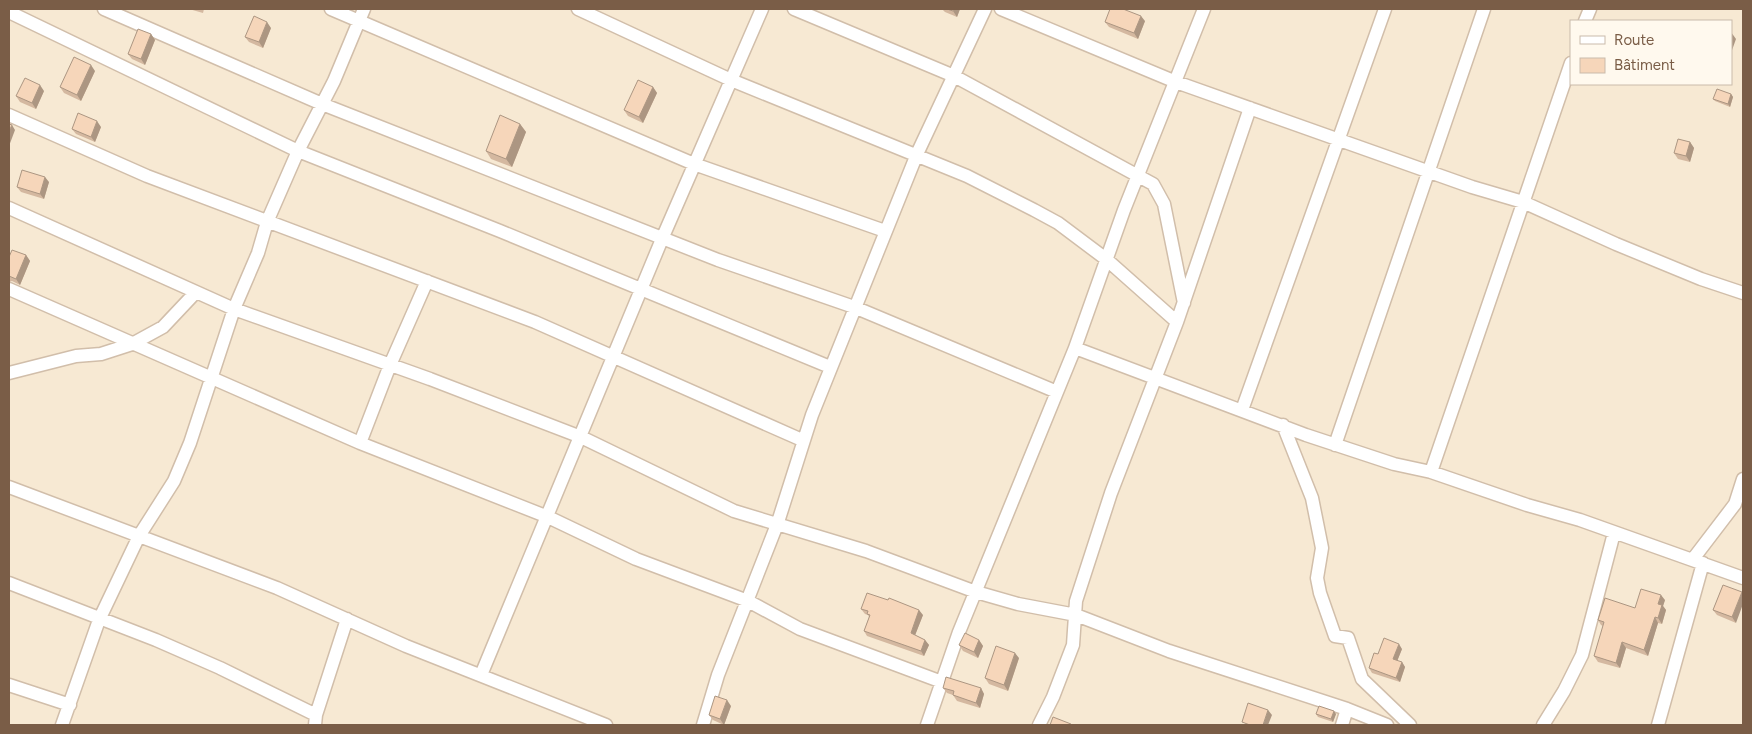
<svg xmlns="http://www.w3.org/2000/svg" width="1752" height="734" viewBox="0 0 1752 734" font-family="Figtree,sans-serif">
<rect width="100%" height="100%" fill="#fef6e6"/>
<path fill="#f7e9d3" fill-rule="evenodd" d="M 9,9 L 1743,9 L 1743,725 L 9,725 ZM 1571,21 L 1731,21 L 1731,84 L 1571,84 Z"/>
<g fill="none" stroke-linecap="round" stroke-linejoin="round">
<defs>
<path id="minor" d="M 104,9 L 322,104 L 718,260 L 854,307 L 1057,392
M 331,9 L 694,164 L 885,231
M 578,9 L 731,80 L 967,176 L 1034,210 L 1058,223 L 1106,259 L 1177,322
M 794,9 L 954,76 L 1153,184 L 1164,204 L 1184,303
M 1001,9 L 1176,82 L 1472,187 L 1523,202 L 1616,244 L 1701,279 L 1743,293
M 9,12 L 298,151 L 500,231 L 830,367
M 1585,21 L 1590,9
M 9,115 L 147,176 L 535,322 L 802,440
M 9,208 L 234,309 L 430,379 L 581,437 L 734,511 L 866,551 L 976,592 L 1018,604 L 1076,615 L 1169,651 L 1347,709 L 1387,725
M 9,289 L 360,443 L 548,517 L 636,559 L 748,601 L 800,629 L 942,682
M 1075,348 L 1306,435 L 1394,464 L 1431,472 L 1527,505 L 1580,520 L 1743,578
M 9,373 L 76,356 L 101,354 L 132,344 L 163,327 L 196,292
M 1242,410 L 1385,9
M 1283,425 L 1312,498 L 1322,548 L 1317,578 L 1320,593 L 1335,636 L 1348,638 L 1362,679 L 1410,725
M 360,443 L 390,365 L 427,281
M 1335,445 L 1484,9
M 1431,472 L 1571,63
M 9,487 L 277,588 L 406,646 L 606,725
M 1693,559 L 1735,504 L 1743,479
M 9,583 L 156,640 L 220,668 L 316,715
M 481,675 L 662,239 L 762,9
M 9,685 L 70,705
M 62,725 L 99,620 L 139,536 L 174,481 L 190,443 L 234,309 L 258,253 L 267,222 L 298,151 L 334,81 L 364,9
M 315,725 L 316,715 L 347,619
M 703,725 L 718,675 L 778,522 L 812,415 L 917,154 L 985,9
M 927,725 L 959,632 L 1075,348 L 1124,210 L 1204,9
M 1039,725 L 1053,697 L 1073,645 L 1076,601 L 1111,493 L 1177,322 L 1250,108
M 1342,725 L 1347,709
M 1543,725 L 1564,691 L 1582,655 L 1614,533
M 1658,725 L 1703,563"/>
</defs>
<use href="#minor" stroke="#d1beaa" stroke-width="15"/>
<use href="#minor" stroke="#fff" stroke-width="12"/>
</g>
<path fill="#d4b8a0" d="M 189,9 L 204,9 L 203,13 Z
M 942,9 L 960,9 L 957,17 L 945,12 Z
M 1145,21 L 1138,39 L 1109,27 L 1105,22 Z
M 271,28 L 263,48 L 249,42 L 245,37 Z
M 151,34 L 155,40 L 145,65 L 132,59 L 128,54 Z
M 95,71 L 81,101 L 64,93 L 60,87 Z
M 653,87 L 657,93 L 643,123 L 628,116 L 624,110 Z
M 44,91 L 36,109 L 20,102 L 16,96 Z
M 1731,94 L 1733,97 L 1730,107 L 1715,101 L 1713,99 Z
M 520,124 L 526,132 L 512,167 L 491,159 L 486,151 Z
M 101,127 L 95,142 L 76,134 L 72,129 Z
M 1690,142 L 1694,148 L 1690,162 L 1678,159 L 1674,153 Z
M 49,182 L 44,199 L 21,192 L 17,187 Z
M 26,255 L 30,261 L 20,285 L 12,281 L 9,282 L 9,257 Z
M 1723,585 L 1736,623 L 1717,615 L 1713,610 Z
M 1665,600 L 1663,606 L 1666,610 L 1662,624 L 1658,623 L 1648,656 L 1626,648 L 1620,668 L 1598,662 L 1594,656 L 1603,626 L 1601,625 L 1598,620 L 1635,608 Z
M 861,609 L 923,615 L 915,635 L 925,640 L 929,645 L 924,656 L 867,636 L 864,631 L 869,617 L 868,615 L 865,614 Z
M 979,640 L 983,646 L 978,658 L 963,651 L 959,645 Z
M 1402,649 L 1397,661 L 1402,662 L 1405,667 L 1400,682 L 1372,673 L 1369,668 L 1378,654 Z
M 1019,658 L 1008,691 L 989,684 L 985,678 Z
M 943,688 L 981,688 L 984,694 L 980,708 L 957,701 L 953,695 L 947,693 Z
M 731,706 L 724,725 L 713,720 L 709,715 Z
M 1316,714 L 1336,714 L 1333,722 L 1318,717 Z"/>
<path fill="#ac9682" d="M 954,9 L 960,9 L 957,17 L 953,11 Z
M 1141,16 L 1145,21 L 1138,39 L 1134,33 Z
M 267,22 L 271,28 L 263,48 L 259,42 Z
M 1731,32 L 1736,39 L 1731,53 Z
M 151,34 L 155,40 L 145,65 L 141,59 Z
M 91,65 L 95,71 L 81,101 L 77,95 Z
M 40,85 L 44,91 L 36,109 L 32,103 Z
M 653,87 L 657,93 L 643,123 L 639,117 Z
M 1731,94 L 1733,97 L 1730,107 L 1728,104 Z
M 97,121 L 101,127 L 95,142 L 91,137 Z
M 520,124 L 526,132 L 512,167 L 506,159 Z
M 12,125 L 15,130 L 9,146 L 9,131 Z
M 1690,142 L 1694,148 L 1690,162 L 1686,156 Z
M 45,177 L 49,182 L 44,199 L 40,194 Z
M 26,255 L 30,261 L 20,285 L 16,279 Z
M 1742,592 L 1743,594 L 1743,604 L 1736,623 L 1732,617 Z
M 1661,595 L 1665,600 L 1663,606 L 1666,610 L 1662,624 L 1658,618 L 1658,604 Z
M 919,610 L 923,615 L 914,638 L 911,633 Z
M 1655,617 L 1658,623 L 1648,656 L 1644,650 Z
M 925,640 L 929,645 L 924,656 L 921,651 Z
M 979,640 L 983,646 L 978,658 L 974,652 Z
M 1622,642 L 1626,648 L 1620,668 L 1616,663 Z
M 1399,644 L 1402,649 L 1396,664 L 1393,659 Z
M 1015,653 L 1019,658 L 1008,691 L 1004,685 Z
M 1402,662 L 1405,667 L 1400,682 L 1396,678 Z
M 981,688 L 984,694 L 980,708 L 976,703 Z
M 727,700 L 731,706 L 724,725 L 720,719 Z
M 1268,710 L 1272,715 L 1268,725 L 1263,725 Z
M 1334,711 L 1336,714 L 1333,722 L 1331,719 Z"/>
<path fill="#f6d6ba" stroke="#ac9682" d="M 947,9 L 954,9 L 953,11 Z
M 1110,9 L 1123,9 L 1141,16 L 1134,33 L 1105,22 Z
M 254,16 L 267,22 L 259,42 L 245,37 Z
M 138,29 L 151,34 L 141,59 L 128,54 Z
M 74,57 L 91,65 L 77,95 L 60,87 Z
M 25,78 L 40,85 L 32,103 L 16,96 Z
M 638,80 L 653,87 L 639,117 L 624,110 Z
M 1717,89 L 1731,94 L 1728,104 L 1713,99 Z
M 78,113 L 97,121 L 91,137 L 72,129 Z
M 500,115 L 520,124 L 506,159 L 486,151 Z
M 9,124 L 12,125 L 9,131 Z
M 1678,139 L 1690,142 L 1686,156 L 1674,153 Z
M 22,170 L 45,177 L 40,194 L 17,187 Z
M 12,250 L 26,255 L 16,279 L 9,276 L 9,257 Z
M 1723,585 L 1742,592 L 1732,617 L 1713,610 Z
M 1641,589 L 1661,595 L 1658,604 L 1662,605 L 1658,618 L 1655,617 L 1644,650 L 1622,642 L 1616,663 L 1594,656 L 1604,622 L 1598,620 L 1605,598 L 1635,608 Z
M 867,593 L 888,600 L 889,598 L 919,610 L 911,633 L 925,640 L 921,651 L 864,631 L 870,615 L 867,614 L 868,611 L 861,609 Z
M 965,633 L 979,640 L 974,652 L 959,645 Z
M 1384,638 L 1399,644 L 1393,659 L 1402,662 L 1396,678 L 1369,668 L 1374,653 L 1378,654 Z
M 996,646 L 1015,653 L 1004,685 L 985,678 Z
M 946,677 L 981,688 L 976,703 L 953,695 L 954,691 L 943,688 Z
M 715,696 L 727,700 L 720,719 L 709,715 Z
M 1248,703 L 1268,710 L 1263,725 L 1250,725 L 1242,722 Z
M 1319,706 L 1334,711 L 1331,719 L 1316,714 Z
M 1053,717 L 1071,724 L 1070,725 L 1050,725 Z"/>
<rect width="1752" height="734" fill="none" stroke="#7a5d47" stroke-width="20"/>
<rect x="1570" y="20" width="162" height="65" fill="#fff9ee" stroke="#cabbab"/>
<rect x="1580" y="36" width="25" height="8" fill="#ffffff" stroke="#cabbab"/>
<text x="1614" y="45" font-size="15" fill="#7a5d47">Route</text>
<rect x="1580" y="58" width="25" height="15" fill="#f6d6ba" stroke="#cabbab"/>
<text x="1614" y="70" font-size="15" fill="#7a5d47">Bâtiment</text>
</svg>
